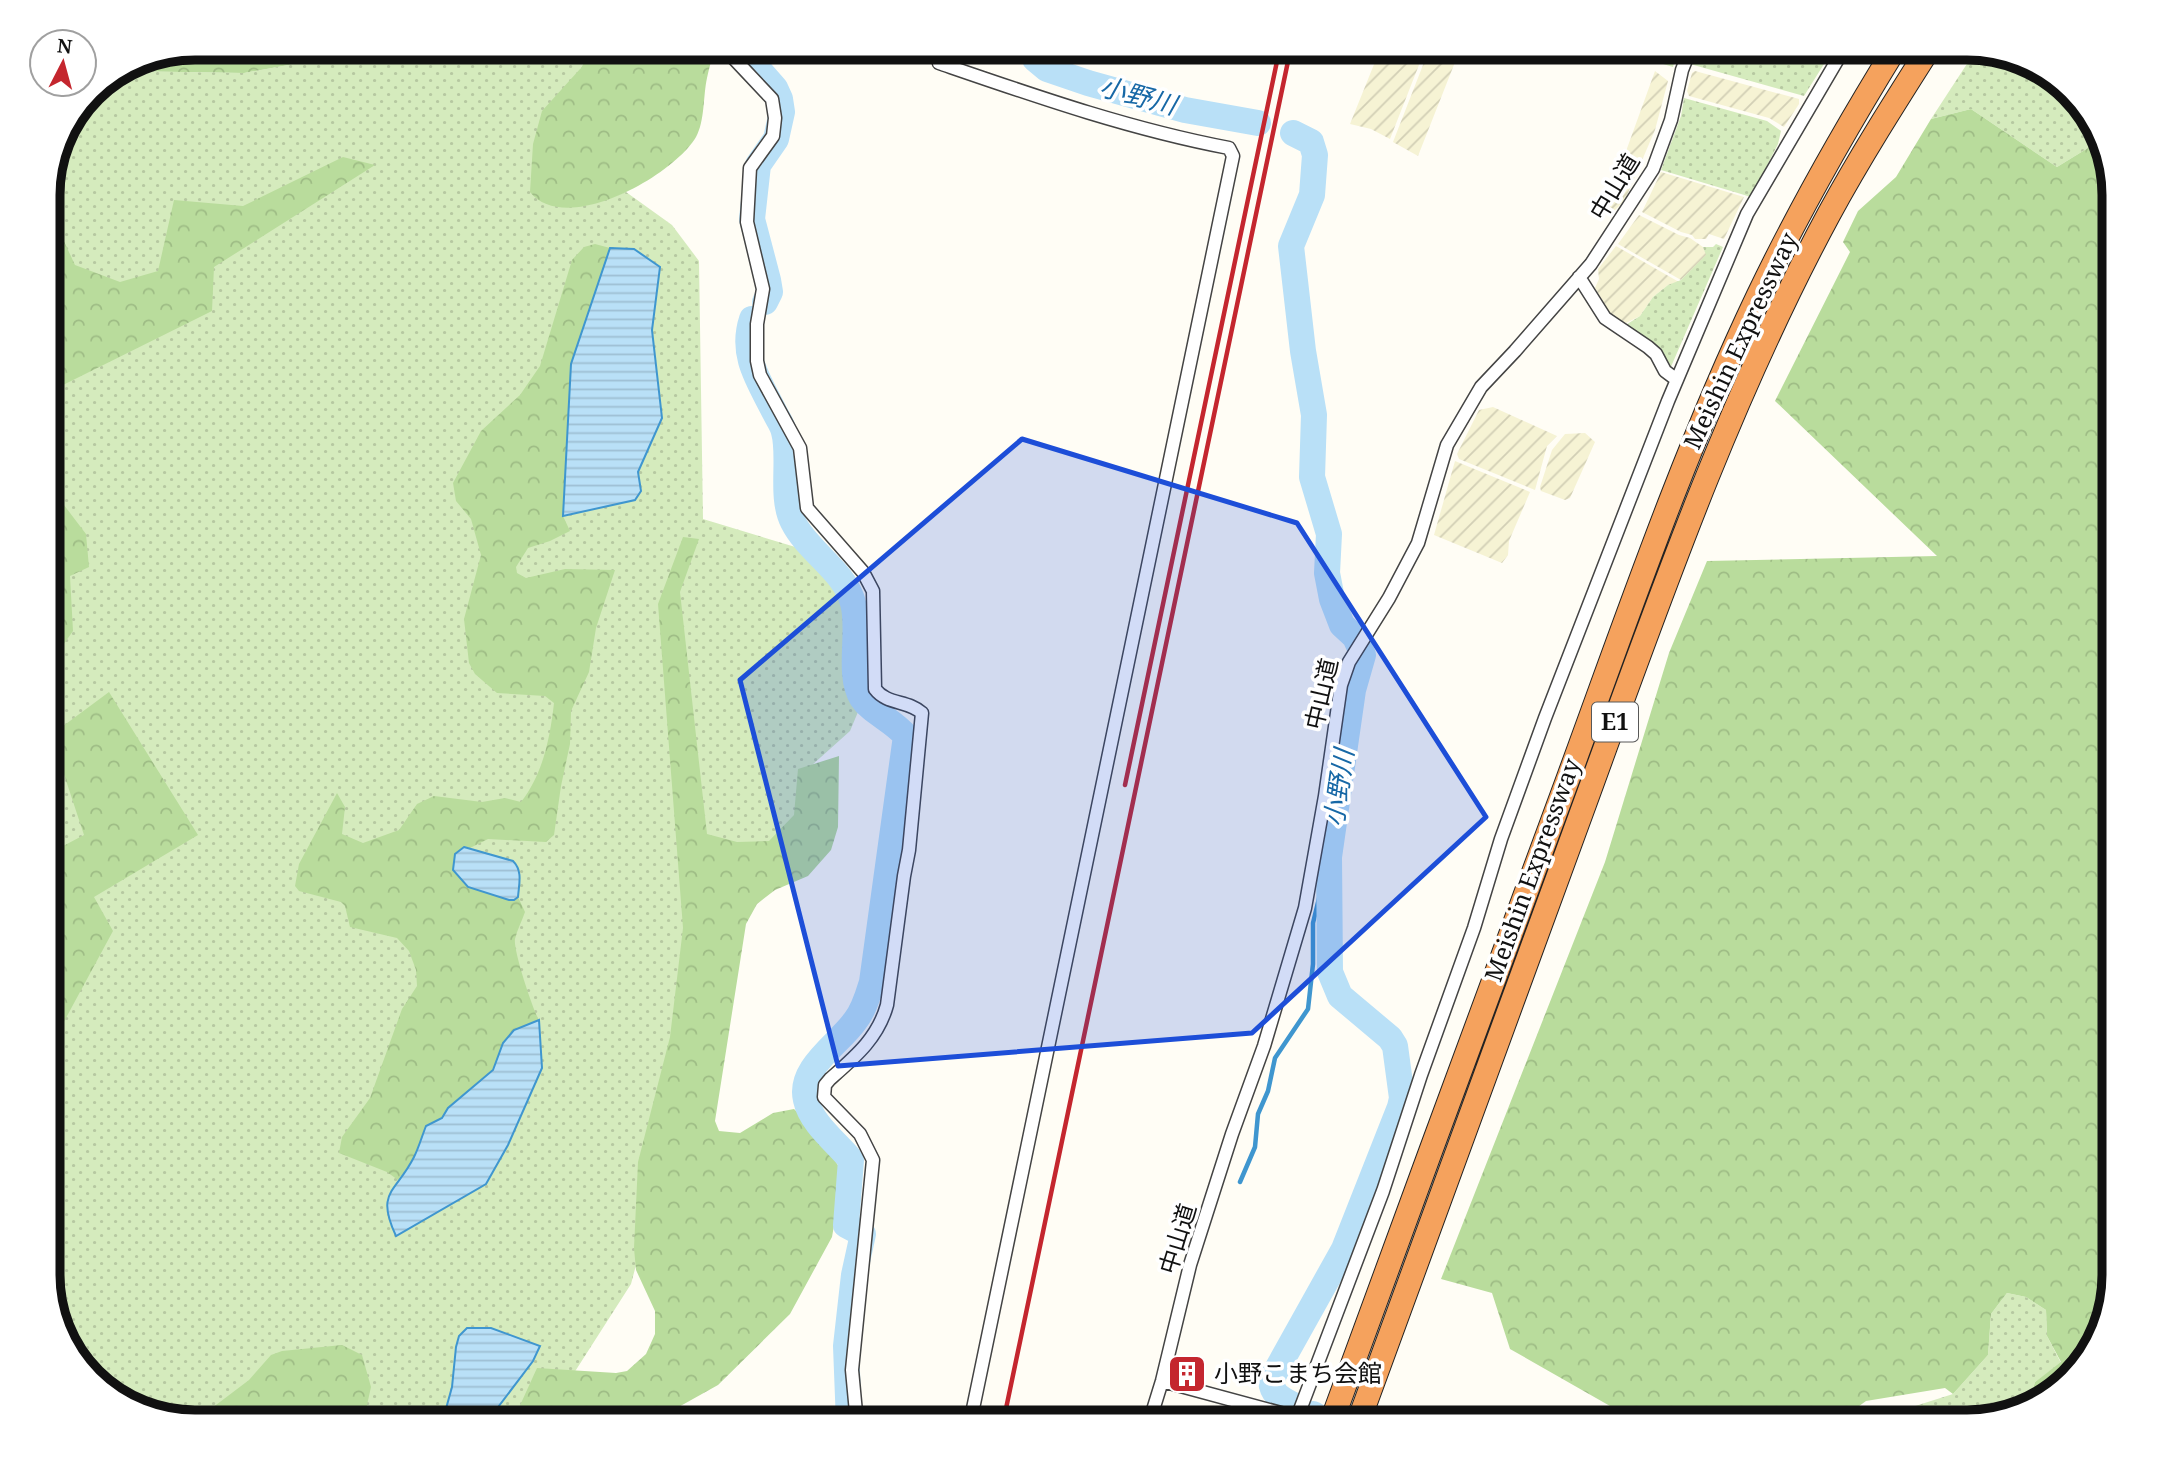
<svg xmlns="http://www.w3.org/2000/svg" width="2162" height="1470" viewBox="0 0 2162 1470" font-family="'Noto Serif','Noto Sans JP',serif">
<defs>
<pattern id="farmland-furrows" width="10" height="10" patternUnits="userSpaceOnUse" patternTransform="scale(1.75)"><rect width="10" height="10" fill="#f6f3d4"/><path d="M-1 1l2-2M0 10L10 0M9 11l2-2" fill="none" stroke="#d2cfb5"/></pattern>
<pattern id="grass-dots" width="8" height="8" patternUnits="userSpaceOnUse" patternTransform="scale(1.75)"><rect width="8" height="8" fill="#d5ebbd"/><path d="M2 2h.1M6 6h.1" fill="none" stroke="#b6c8a1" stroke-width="1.8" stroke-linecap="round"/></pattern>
<pattern id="forest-crowns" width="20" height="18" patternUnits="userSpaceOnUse" patternTransform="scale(1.75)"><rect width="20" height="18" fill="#b9dc9c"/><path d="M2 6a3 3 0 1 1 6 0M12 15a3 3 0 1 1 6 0" fill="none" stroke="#9ebc85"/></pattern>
<pattern id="water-rules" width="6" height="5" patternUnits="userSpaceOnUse" patternTransform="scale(1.75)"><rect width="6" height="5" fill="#b9e0f7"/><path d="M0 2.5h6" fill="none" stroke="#9ebfd3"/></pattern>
</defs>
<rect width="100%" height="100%" fill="#fffdf5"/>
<path fill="url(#farmland-furrows)" d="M 1381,47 L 1426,47 L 1390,139 L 1371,129 L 1350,124 Z
M 1430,47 L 1461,47 L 1418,156 L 1393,142 Z
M 1655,71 L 1668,81 L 1655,130 L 1625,200 L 1613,212 L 1604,212 Z
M 1695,71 L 1799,99 L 1799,104 L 1784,127 L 1769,118 L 1689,96 L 1687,91 L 1692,73 Z
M 1661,172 L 1744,197 L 1724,239 L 1709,234 L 1706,239 L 1695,239 L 1692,235 L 1681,232 L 1642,212 Z
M 1639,215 L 1679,235 L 1690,238 L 1703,247 L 1707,255 L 1681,280 L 1618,244 Z
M 1616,246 L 1679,282 L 1668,285 L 1653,297 L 1640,316 L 1626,323 L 1611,315 L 1595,288 L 1599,279 L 1598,269 Z
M 1493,407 L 1557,436 L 1547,446 L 1535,490 L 1459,459 L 1457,454 L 1479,410 Z
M 1585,433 L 1595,442 L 1570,498 L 1565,500 L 1541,491 L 1540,487 L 1552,450 L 1565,434 Z
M 1455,461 L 1530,492 L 1509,541 L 1508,555 L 1502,563 L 1434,535 Z"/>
<path fill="url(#grass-dots)" d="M 388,47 L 594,47 L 580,69 L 593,204 L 626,192 L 672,225 L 699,261 L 703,519 L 802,549 L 857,599 L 863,700 L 850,731 L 811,766 L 793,835 L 771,851 L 674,1122 L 631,1284 L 542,1423 L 195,1423 L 112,1398 L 67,1349 L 48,1285 L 48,185 L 59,138 L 91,90 L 119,71 L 244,73 Z
M 1614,47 L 1675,47 L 1677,52 L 1673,67 L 1613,49 Z
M 1696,47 L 1812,47 L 1829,56 L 1804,96 L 1690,64 Z
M 1976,50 L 2050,72 L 2089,118 L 2088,148 L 2057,167 L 1971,109 L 1931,119 Z
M 1684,98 L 1767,121 L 1781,131 L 1778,144 L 1751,197 L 1661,170 L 1681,116 Z
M 1716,244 L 1723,247 L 1670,369 C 1658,344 1647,339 1624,326 L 1640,316 L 1653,297 L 1668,285 L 1681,280 L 1706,255 L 1703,247 L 1713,247 Z
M 2007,1293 L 2026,1297 L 2046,1310 L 2047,1336 L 2061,1363 L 2035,1382 L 2027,1409 L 1968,1423 L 1870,1423 L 1869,1416 L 1890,1414 L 1953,1394 L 1988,1355 L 1991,1314 Z"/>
<path fill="url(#forest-crowns)" d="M 195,47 L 388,47 L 244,73 L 119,71 L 139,58 Z
M 594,47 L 715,47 C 712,58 709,68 707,78 C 703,96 705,121 696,137 C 674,175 566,237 530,192 L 533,144 L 542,111 L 580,69 Z
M 1971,109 L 2057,167 L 2088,148 L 2089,118 L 2099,129 L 2115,194 L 2115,1276 L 2090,1358 L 2033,1407 L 2027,1409 L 2035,1382 L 2061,1362 L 2047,1336 L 2046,1310 L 2026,1297 L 2007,1293 L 1991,1314 L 1988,1355 L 1953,1394 L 1945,1388 L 1866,1401 L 1836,1423 L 1613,1423 L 1610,1406 L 1510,1349 L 1492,1293 L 1441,1279 L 1605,862 L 1669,653 L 1707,561 L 1937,556 L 1775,401 L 1850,252 L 1843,242 L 1858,211 L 1896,177 L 1931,119 Z
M 343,157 L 375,165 L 214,267 L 212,311 L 63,385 L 48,402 L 48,207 L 75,265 L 120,282 L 158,271 L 174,200 L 243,206 Z
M 595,244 L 610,248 L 571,364 L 563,516 L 570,531 L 550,541 L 528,548 L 516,567 L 517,573 L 526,578 L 565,569 L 615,570 L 596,628 L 589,672 L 571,711 L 570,744 L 561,786 L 554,835 L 546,842 L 488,839 L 470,848 L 464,847 L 514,900 L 518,897 L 525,912 C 522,921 517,930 515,939 C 513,950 533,1010 539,1020 L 514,1030 L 503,1043 L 493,1070 L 448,1108 L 442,1118 L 426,1126 L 414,1158 L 398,1180 L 387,1172 L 339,1153 L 342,1137 L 370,1098 L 402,1009 L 417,986 L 416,970 L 409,951 L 397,938 L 350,927 L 345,906 L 341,902 L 299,891 L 295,886 L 299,864 L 337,793 L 345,807 L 342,834 L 363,843 L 399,830 L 417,804 L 434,796 L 482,802 L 505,798 L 521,802 C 543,774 550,738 554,703 L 545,696 L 497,693 L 475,674 L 469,663 L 464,619 L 481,555 L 471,519 L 456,501 L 453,483 L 481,431 L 520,395 L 540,366 L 572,260 L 584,247 Z
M 48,484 L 86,534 L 89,567 L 70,576 L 73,631 L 48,666 Z
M 683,537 L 699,539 L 680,592 L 707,834 L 737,842 L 769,841 L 794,815 L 798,769 L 839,756 L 838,827 L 831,850 L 808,876 L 775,890 L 757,904 L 746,924 L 715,1121 L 719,1131 L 740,1133 L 773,1113 L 794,1109 L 813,1127 L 843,1173 L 832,1237 L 790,1314 L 718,1385 L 650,1423 L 512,1423 L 537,1368 L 616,1373 L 627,1371 L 646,1354 L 655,1334 L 655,1311 L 636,1270 L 634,1248 L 638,1162 L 670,1037 L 683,928 L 658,604 Z
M 109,692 L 198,835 L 94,897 L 113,931 L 60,1029 L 48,1030 L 48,854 L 84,835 L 51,735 Z
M 342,1345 L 362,1355 L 371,1387 L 363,1423 L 203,1423 L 212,1408 L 249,1380 L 271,1355 L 282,1351 Z"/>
<path fill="url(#water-rules)" stroke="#3f96cf" stroke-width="2" d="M 610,248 L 634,249 L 660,267 L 652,330 L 662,418 L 638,472 L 641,491 L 635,500 L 563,516 L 571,364 Z
M 464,847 L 513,861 C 523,871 519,884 518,897 L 514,900 L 509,900 L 468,887 L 453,870 L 455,854 Z
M 539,1020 L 542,1068 L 508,1145 L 486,1184 L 396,1236 C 375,1191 396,1193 414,1157 C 419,1147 422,1136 426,1126 L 442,1118 L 448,1108 L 493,1070 L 503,1043 L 514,1030 Z
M 467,1328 L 491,1328 L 540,1346 L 533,1361 L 486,1423 L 442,1423 L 452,1387 L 456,1347 L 459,1336 Z"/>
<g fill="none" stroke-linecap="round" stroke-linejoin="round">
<path stroke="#3f96cf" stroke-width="4.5" d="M 1240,1182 L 1255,1147 L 1258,1114 L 1268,1091 L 1275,1058 L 1308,1009 L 1313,964 L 1313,923 L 1329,857"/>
<path stroke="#b9e0f7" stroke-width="26" d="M 739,47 L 775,88 L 780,99 L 782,112 L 776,139 L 758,165 L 752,219 L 768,280 L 770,292 L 765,302
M 1032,47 L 1035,59 L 1047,69 L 1088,83 L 1185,110 L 1258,123
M 1293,133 L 1311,142 L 1315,155 L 1312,195 L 1291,246 L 1303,351 L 1314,415 L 1312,477 L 1329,534 L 1327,573 L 1332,599 L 1342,625 L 1355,637 L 1363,655 L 1353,690 L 1329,857 L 1330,972 L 1340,996 L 1390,1038 L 1395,1046 L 1402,1098 L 1400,1107 L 1344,1249 L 1271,1380 C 1272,1396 1282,1399 1295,1406
M 752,319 C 740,355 759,381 775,413 C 778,419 783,426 784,432 C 791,457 780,497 793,522 C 808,552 845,571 853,603 C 861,631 847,674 862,698 C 871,712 894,721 906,736 L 872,982 C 868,995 864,1010 855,1021 C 839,1044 798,1068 806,1100 C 811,1123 836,1142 851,1160 L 846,1225 L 863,1234 L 854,1275 L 846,1346 L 849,1423
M 1313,1414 L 1318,1417"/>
<defs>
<path id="minor" d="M 723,47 L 772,99 L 775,118 L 773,136 L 750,168 L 747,222 L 763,289 L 757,324 L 757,361 L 760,375 L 800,448 L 807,508 L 863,572 L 873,591 L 875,689 C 887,705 908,700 922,713 L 909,850 L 904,876 L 887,1005 C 878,1038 855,1057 830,1079 L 825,1085 L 824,1097 L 860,1134 L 873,1160 L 852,1370 L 857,1423
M 942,47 L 939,63 C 1035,96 1129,129 1229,148 L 1233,156 L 970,1423
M 1579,277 L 1605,318 L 1648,347 L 1656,354 L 1665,371 L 1677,380
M 1162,1381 L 1314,1422
M 1149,1423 L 1162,1381 L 1190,1265 L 1232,1134 L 1264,1046 L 1305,908 L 1325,796 L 1341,685 L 1349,662 L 1389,598 L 1418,543 L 1447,445 L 1481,387 L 1515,351 L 1591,264 L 1653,169 L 1671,120 L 1682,70 L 1691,47
M 1295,1423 L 1383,1191 L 1421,1075 L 1474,928 L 1501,839 L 1545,718 L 1668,401 L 1747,214 L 1845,47"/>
<path id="motorway" d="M 1331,1423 C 1410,1207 1489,992 1569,776 C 1628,615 1684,451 1758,296 C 1799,210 1846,128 1896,47
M 1358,1423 C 1434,1216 1510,1009 1585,803 C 1658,603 1728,401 1829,214 C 1860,157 1895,102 1930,47"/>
</defs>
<use href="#minor" stroke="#444" stroke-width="15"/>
<use href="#motorway" stroke="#222" stroke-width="25"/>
<use href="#minor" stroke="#fff" stroke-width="12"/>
<use href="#motorway" stroke="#f5a25d" stroke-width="23"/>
<path stroke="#c4262e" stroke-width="4.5" d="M 1125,785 L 1280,47
M 1003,1423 L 1291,47"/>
</g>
<path fill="#1d4ed8" fill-opacity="0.2" stroke="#1d4ed8" stroke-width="5" stroke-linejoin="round" d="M 1022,439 L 1297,523 L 1486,817 L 1252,1033 L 838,1066 L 740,680 Z"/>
<defs>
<symbol id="building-square" viewBox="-11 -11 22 22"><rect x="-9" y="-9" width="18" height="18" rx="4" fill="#c4262e" stroke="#fff"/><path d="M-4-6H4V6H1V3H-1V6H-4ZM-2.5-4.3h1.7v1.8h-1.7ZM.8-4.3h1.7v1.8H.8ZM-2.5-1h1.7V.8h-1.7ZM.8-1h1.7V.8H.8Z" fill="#fff"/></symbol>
</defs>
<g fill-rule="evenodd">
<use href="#building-square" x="1165" y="1352" width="44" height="44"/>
</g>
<g text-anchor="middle" stroke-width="7" stroke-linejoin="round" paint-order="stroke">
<rect fill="#fff" stroke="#585858" stroke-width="2" x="1592" y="702.5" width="46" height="39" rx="5"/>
<g font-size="23" font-weight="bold" fill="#111">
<text x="1615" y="730">E1</text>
</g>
<g font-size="24" fill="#111" stroke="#fff">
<text transform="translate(1615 187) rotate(-59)" y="8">中山道</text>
<text transform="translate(1741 341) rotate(-65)" y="8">Meishin Expressway</text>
<text transform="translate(1322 694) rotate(-77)" y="8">中山道</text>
<text transform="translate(1533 870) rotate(-70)" y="8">Meishin Expressway</text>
<text transform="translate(1178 1239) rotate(-73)" y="8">中山道</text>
</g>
<g font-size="24" fill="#111" stroke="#fff" text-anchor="start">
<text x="1214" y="1382">小野こまち会館</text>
</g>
<g font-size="26" font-style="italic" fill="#1768a6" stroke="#fff">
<text transform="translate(1138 96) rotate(15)" y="9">小野川</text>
<text transform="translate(1339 788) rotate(-82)" y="9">小野川</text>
</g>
</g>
<path d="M0 0H2162V1470H0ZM195 60H1967A135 135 0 0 1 2102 195V1275A135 135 0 0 1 1967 1410H195A135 135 0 0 1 60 1275V195A135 135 0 0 1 195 60Z" fill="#fff" fill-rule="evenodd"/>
<path fill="none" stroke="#111" stroke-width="9" d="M195 60H1967A135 135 0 0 1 2102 195V1275A135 135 0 0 1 1967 1410H195A135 135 0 0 1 60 1275V195A135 135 0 0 1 195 60Z"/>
<g transform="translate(63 63) rotate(6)"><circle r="33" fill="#ffffff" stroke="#a0a0a0" stroke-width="2"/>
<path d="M0-5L12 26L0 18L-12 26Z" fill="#c4262e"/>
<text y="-10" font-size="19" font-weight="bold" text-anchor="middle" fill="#111111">N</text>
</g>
</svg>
